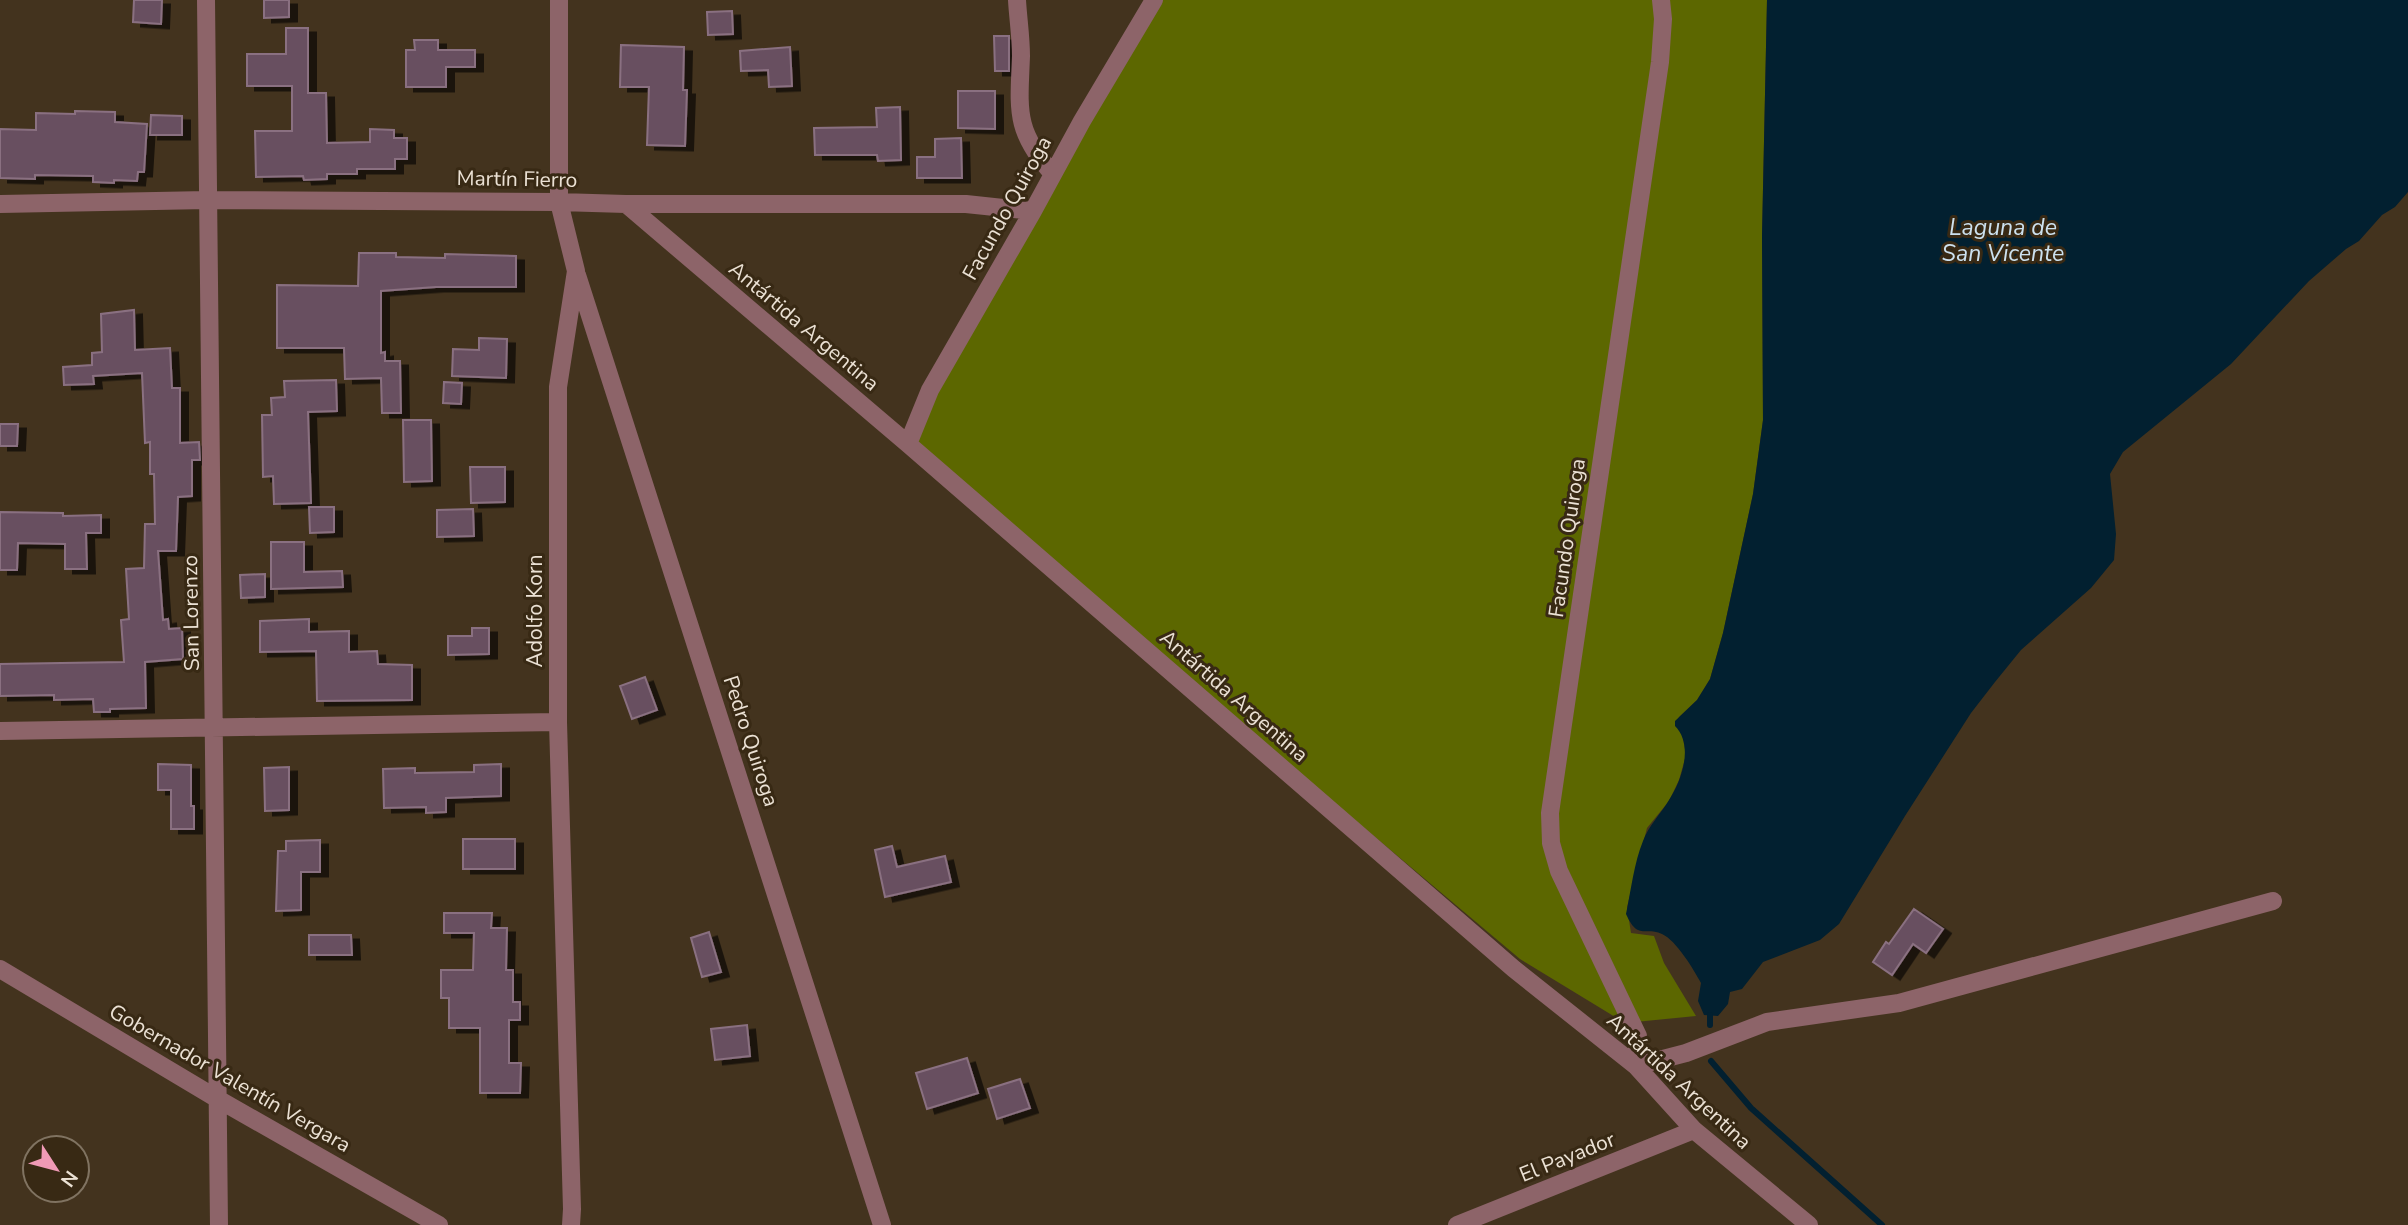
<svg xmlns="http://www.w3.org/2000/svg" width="2408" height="1225" viewBox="0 0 2408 1225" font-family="'Nunito Sans',sans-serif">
<defs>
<filter id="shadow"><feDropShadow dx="8" dy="4.5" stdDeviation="0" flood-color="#0009"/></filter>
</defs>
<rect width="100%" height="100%" fill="#43331e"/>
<path fill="#5c6700" d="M 1154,0 L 1767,0 L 1762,236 L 1763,420 L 1753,494 L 1723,633 L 1710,679 L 1697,700 L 1679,717 L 1676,726 L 1682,733 L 1686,755 L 1679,780 L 1669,801 L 1647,828 L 1627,907 L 1631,933 L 1654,936 L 1664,963 L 1696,1016 L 1625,1023 L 1520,959 L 908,444 Z"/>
<path fill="#022030" d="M 1767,0 L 2408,0 L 2408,192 L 2395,207 L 2382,215 L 2359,241 L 2346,249 L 2309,281 L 2231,364 L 2123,452 L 2110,474 L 2116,534 L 2114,560 L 2091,588 L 2021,650 L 1995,682 L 1971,713 L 1905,816 L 1839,924 L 1820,940 L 1763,962 L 1742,989 L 1730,992 L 1728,1004 L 1718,1016 L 1704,1015 L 1698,1001 L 1701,983 C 1694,970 1676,940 1662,934 C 1645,926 1638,941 1626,914 C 1631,890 1634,863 1643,841 C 1649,825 1660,815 1669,800 C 1682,780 1694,745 1675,726 L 1675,721 L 1697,700 L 1710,679 L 1723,633 L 1753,494 L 1763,420 L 1762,236 Z"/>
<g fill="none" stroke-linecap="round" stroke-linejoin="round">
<path stroke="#022030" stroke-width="6" d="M 1710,1015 L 1710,1025
M 1711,1061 L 1751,1108 L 1882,1225"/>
</g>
<path fill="#685060" stroke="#8a7081" stroke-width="2" filter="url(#shadow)" d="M 134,0 L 162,0 L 161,24 L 133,22 Z
M 264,0 L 289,0 L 289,17 L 264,18 Z
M 732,11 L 733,34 L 708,35 L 707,12 Z
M 286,28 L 308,28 L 308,93 L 326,93 L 327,143 L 370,142 L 370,129 L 394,130 L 394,138 L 407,138 L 407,159 L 395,159 L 395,169 L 357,169 L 357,174 L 327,174 L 327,179 L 304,180 L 303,176 L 256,177 L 255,131 L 292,131 L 292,86 L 247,86 L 247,54 L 286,54 Z
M 994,36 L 1009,36 L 1009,71 L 995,71 Z
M 414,40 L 438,40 L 438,50 L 475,50 L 475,67 L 446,67 L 446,87 L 406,87 L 406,50 L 415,50 Z
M 621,45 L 684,47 L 683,90 L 687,90 L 685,146 L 647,145 L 649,87 L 620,87 Z
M 790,47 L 792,86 L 769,87 L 768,70 L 741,71 L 740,51 Z
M 958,91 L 995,91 L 995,129 L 958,128 Z
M 900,107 L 901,160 L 878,161 L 877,155 L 815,155 L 814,128 L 877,127 L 876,108 Z
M 75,111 L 115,112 L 115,122 L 147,124 L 144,172 L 138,172 L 137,181 L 114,180 L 114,183 L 93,182 L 93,176 L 35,175 L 35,179 L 0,178 L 0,129 L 36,130 L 36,113 L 75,114 Z
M 151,115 L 182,116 L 182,135 L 150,135 Z
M 961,138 L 962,178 L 917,178 L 917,157 L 935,157 L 935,139 Z
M 359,253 L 396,253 L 396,257 L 445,258 L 445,254 L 516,256 L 516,287 L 436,287 L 381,291 L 381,353 L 385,352 L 385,361 L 400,361 L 401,413 L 382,413 L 381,378 L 345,379 L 344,348 L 277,348 L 277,285 L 358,286 Z
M 134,310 L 135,350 L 170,348 L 172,388 L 180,388 L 180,443 L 199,442 L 200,460 L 192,460 L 192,496 L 178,497 L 176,551 L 158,551 L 163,620 L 168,619 L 169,629 L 182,628 L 183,659 L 145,662 L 146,708 L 110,709 L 110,712 L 94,712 L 93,699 L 54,700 L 54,695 L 0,696 L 0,664 L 124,662 L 121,620 L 129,619 L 126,569 L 144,568 L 145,524 L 155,524 L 154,474 L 150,474 L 150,442 L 145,443 L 142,373 L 93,376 L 94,384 L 64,385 L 63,367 L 92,365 L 92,353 L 102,352 L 101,314 Z
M 479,338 L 507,339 L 506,378 L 452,376 L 453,349 L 479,350 Z
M 336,380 L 337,411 L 308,412 L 311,503 L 274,504 L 273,476 L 263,477 L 262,415 L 272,415 L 271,398 L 285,397 L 284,381 Z
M 444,382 L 462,383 L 461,404 L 443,403 Z
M 403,420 L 431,420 L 432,481 L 404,482 Z
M 0,424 L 18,424 L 17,446 L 0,446 Z
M 470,467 L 505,467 L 505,502 L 471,503 Z
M 309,507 L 334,507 L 334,532 L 310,533 Z
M 473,509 L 474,536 L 437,537 L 437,510 Z
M 0,512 L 63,513 L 63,516 L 101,515 L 101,533 L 86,533 L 87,569 L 65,569 L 65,544 L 18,543 L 17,570 L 0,570 Z
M 271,542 L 304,542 L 304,572 L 342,571 L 343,587 L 271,589 Z
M 265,574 L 265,597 L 241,598 L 240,575 Z
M 309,619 L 309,632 L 349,631 L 349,652 L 377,651 L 378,664 L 412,665 L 412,700 L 317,701 L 316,651 L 260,652 L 260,621 Z
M 472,628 L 489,628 L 489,654 L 448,655 L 448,636 L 472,636 Z
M 645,677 L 657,710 L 632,719 L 620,686 Z
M 158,764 L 191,765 L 191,806 L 194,806 L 194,829 L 171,829 L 171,790 L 158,790 Z
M 501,764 L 501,796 L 446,798 L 446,812 L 426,813 L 426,807 L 384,808 L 383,769 L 415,768 L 415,773 L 474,772 L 474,765 Z
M 289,767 L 289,810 L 265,811 L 264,768 Z
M 463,839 L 515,839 L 515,869 L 463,869 Z
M 320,840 L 320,872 L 301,872 L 301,910 L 276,911 L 278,851 L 286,851 L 286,841 Z
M 892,846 L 897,867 L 945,856 L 951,882 L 885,897 L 875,850 Z
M 1914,909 L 1943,929 L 1926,953 L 1913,944 L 1892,975 L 1873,962 L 1886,942 L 1889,944 Z
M 444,913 L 492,913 L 491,928 L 507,928 L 506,970 L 513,970 L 513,1002 L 520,1002 L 520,1020 L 509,1020 L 509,1063 L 521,1063 L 520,1093 L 480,1093 L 480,1028 L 449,1028 L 449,998 L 441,998 L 441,970 L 473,970 L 474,933 L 444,933 Z
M 709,932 L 721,972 L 702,977 L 691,938 Z
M 309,935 L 351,935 L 352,955 L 309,955 Z
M 747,1025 L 750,1056 L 715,1060 L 711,1029 Z
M 967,1058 L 978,1093 L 927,1109 L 916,1073 Z
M 1020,1079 L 1030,1108 L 997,1119 L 988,1089 Z"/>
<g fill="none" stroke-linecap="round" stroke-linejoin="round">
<path stroke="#8d6469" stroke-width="18" d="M 206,0 L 219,1225
M 559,0 L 559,202 L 576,271 L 558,387 L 558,722 L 572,1209 L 571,1225
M 1017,0 C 1018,18 1021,37 1021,56 C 1019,110 1014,130 1053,174
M 1661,0 L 1663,19 L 1660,62 L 1550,813 L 1551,843 L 1559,871 L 1638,1036 L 1636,1066 L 1686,1053 L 1767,1022 L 1899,1003 L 2273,901
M 0,204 L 207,200 L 559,202 L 626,204 L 966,204 L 1033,211
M 626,204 L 908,444 L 1514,969 L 1636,1066 L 1694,1130 L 1809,1225
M 577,275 L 882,1225
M 908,444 L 930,390 L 1033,211 L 1082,121 L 1154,0
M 0,731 L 558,722
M 0,969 L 216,1098 L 439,1225
M 1457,1225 L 1694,1130"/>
</g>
<g text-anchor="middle" stroke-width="6" stroke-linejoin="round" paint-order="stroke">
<g font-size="21" fill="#ebe1d4" stroke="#382914">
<text transform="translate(517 179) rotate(1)" y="7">Martín Fierro</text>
<text transform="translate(1007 208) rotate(-61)" y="7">Facundo Quiroga</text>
<text transform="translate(804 326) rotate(40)" y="7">Antártida Argentina</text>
<text transform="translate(1567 538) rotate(-82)" y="7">Facundo Quiroga</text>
<text transform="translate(535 611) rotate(-90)" y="7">Adolfo Korn</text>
<text transform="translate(191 613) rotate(-91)" y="7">San Lorenzo</text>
<text transform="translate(1234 696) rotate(41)" y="7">Antártida Argentina</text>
<text transform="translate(751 741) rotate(72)" y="7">Pedro Quiroga</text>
<text transform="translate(230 1078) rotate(30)" y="7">Gobernador Valentín Vergara</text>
<text transform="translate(1679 1081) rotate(43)" y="7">Antártida Argentina</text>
<text transform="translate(1567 1157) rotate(-22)" y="7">El Payador</text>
</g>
<g font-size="23" font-style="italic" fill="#cce1ef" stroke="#382914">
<text x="2003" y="235">Laguna de<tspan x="2003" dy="26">San Vicente</tspan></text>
</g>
</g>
<g transform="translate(56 1169) rotate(126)"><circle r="33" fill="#382914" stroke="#807361" stroke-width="2"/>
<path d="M0-5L12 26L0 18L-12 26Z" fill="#f09ab6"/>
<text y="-10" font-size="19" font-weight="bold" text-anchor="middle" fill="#ebe1d4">N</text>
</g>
</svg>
